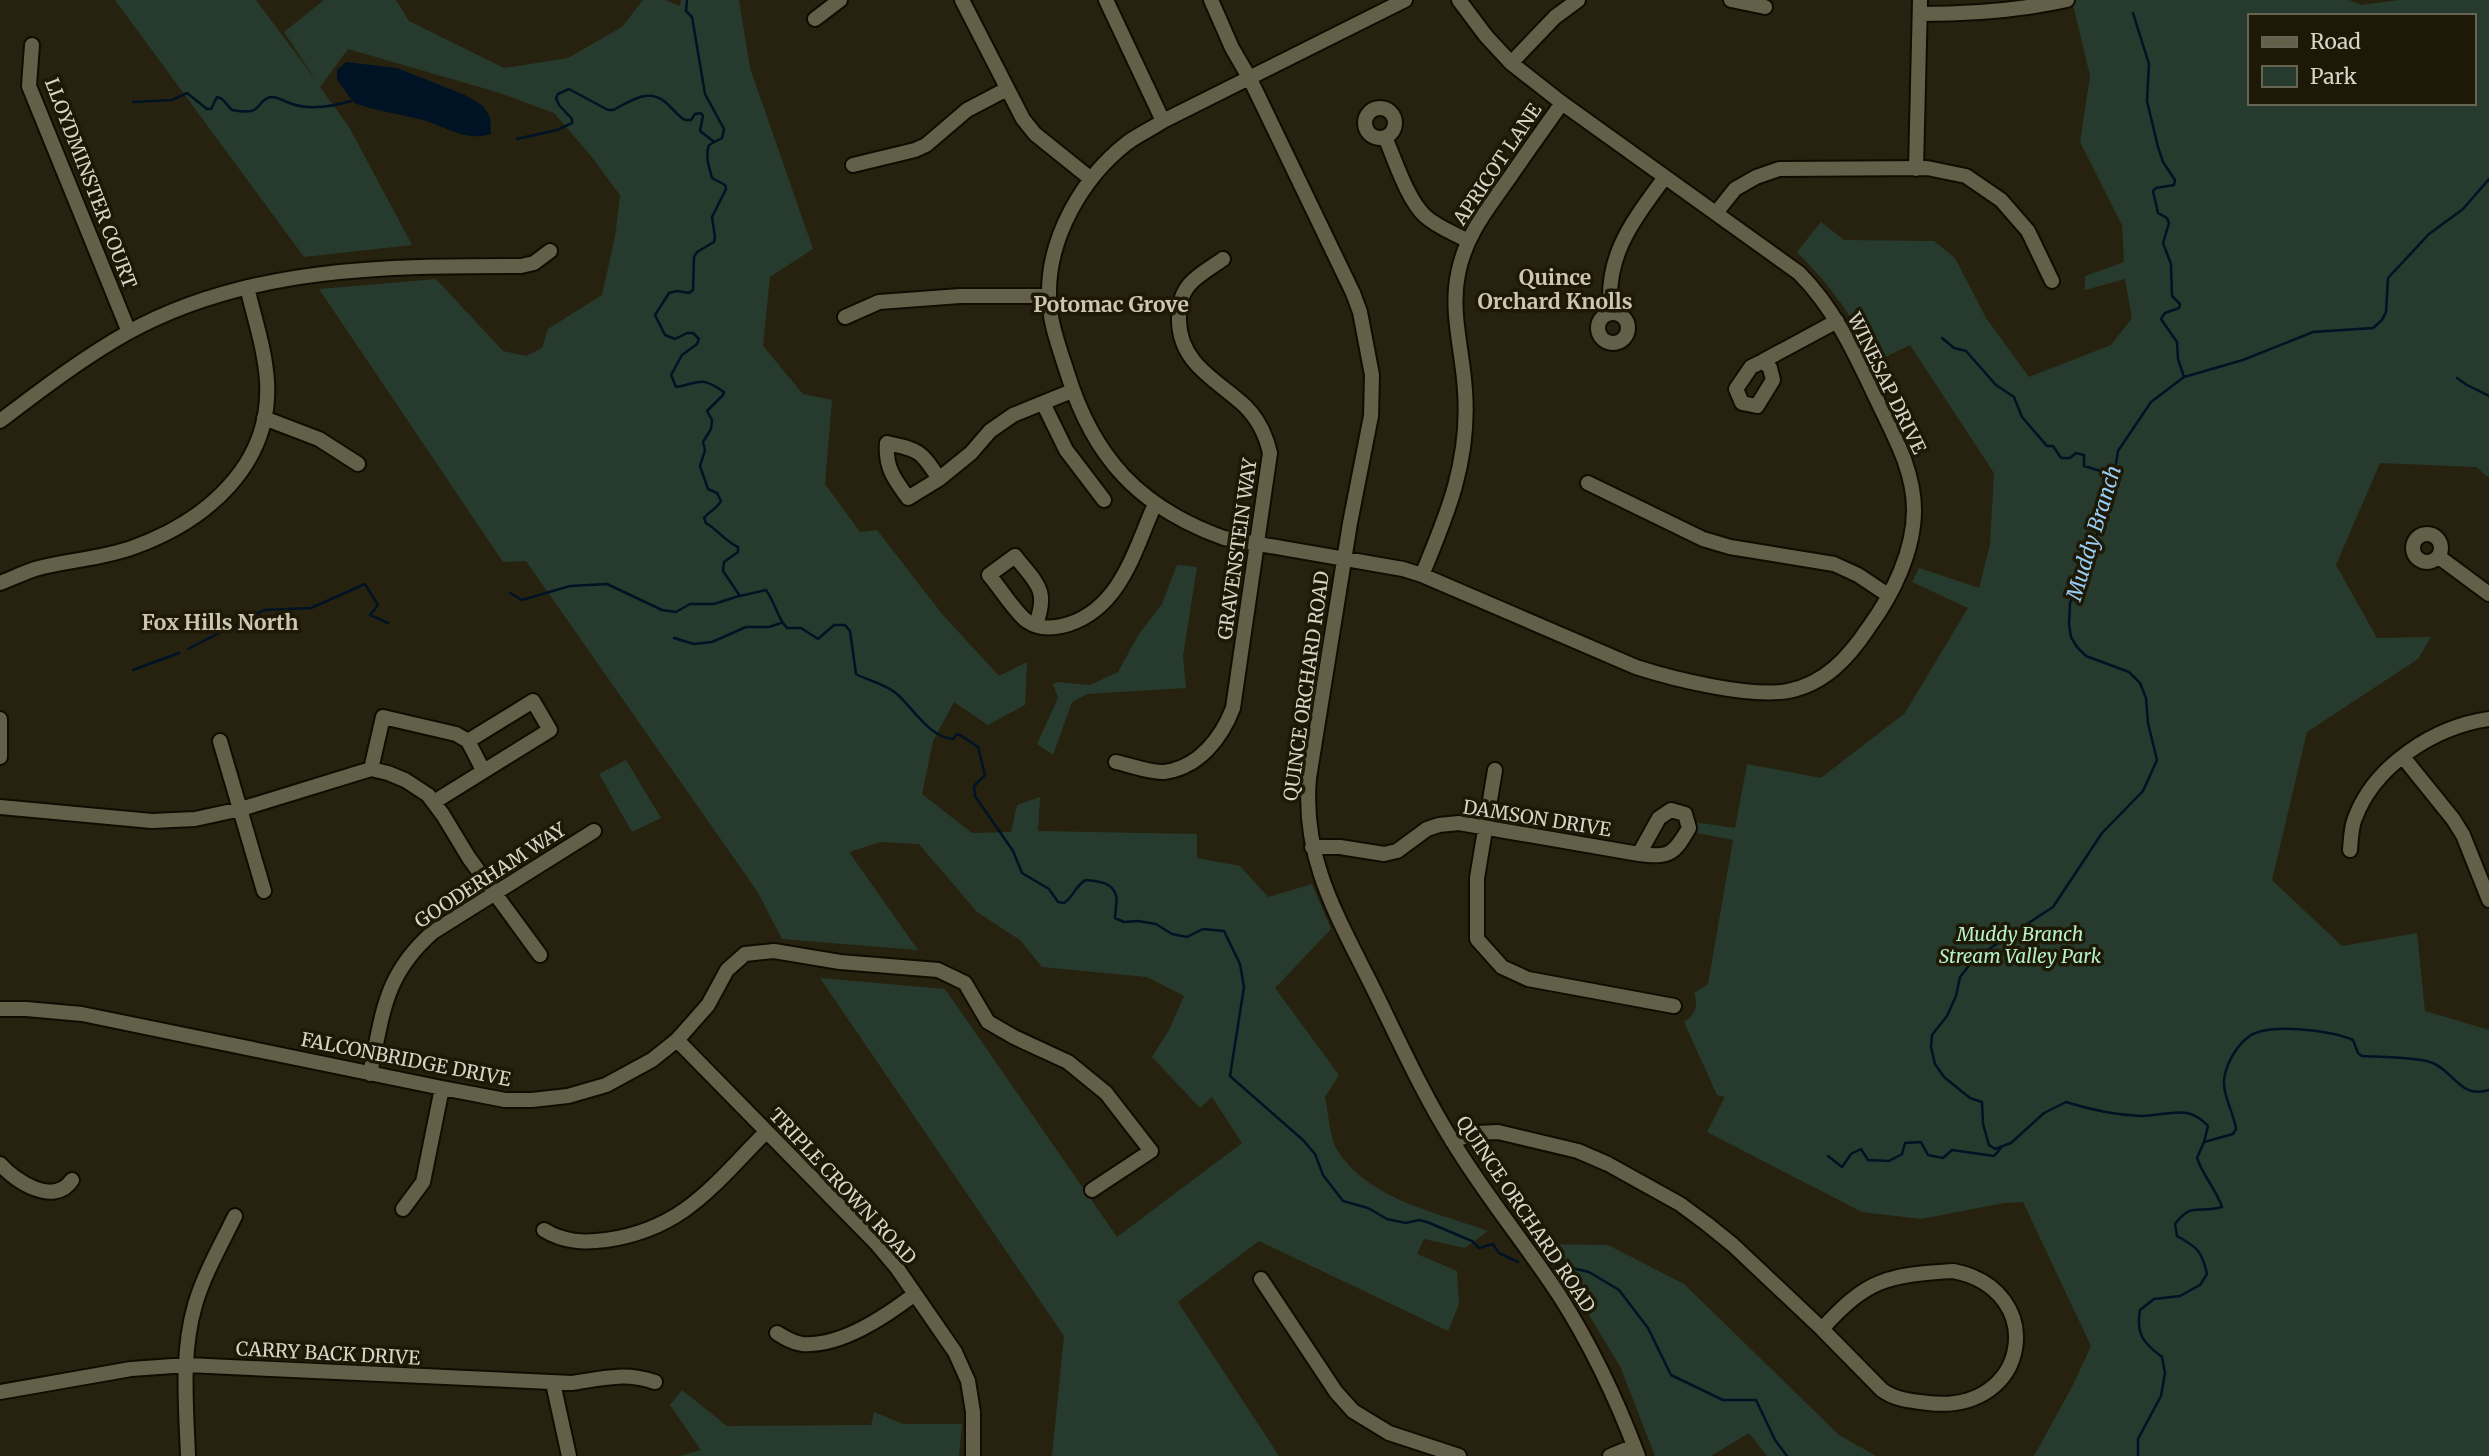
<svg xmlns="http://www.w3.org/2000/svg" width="2489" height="1456" viewBox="0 0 2489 1456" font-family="Merriweather,serif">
<rect width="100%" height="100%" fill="#27220f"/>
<path fill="#263b2d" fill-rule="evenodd" d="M 115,0 L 256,0 L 317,82 L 284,32 L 324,0 L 396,0 L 409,21 L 504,68 L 568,58 L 622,27 L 643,0 L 665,0 L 680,6 L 681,0 L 739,0 L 750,68 L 813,249 L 770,277 L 763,346 L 803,394 L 832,400 L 825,484 L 860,532 L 877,530 L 942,614 L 999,676 L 1027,662 L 1025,705 L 988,725 L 954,702 L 933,741 L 922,794 L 972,833 L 1011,832 L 1017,805 L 1040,797 L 1038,831 L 1197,834 L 1197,858 L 1240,866 L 1268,897 L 1312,884 L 1331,929 L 1275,988 L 1339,1075 L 1325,1097 C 1328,1111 1330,1139 1337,1150 C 1369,1200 1436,1212 1488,1231 L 1465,1248 L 1424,1239 L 1417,1254 L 1457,1271 L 1459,1304 L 1448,1331 L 1259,1241 L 1178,1302 L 1279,1456 L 1052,1456 L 1064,1336 L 820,978 L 945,989 L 1117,1237 L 1242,1143 L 1212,1097 L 1200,1108 L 1152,1057 L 1169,1030 L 1184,996 L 1147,977 L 1042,967 L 1020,940 L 977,912 L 919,844 L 881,842 L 849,852 L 918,950 L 782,939 L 757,891 L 526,561 L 503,562 L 319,289 L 436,279 L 503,351 L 526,356 L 542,348 L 548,329 L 602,295 L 615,237 L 620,195 L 591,156 L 554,113 L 500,93 L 348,49 L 320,87 L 349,127 L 412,245 L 304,257 Z
M 2072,0 L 2349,0 L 2361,5 L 2399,0 L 2489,0 L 2489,478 L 2476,467 L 2380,463 L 2336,565 L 2377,638 L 2431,637 L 2418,659 L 2307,732 L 2272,880 L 2342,946 L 2417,933 L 2425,1011 L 2489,1030 L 2489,1456 L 2034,1456 L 2073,1385 L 2091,1346 L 2023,1202 L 2004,1203 L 1921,1219 L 1862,1212 L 1707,1132 L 1725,1097 L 1717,1095 L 1684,1022 C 1695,1015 1699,1006 1694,993 L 1708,984 L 1733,840 L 1692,832 L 1693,822 L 1735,828 L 1747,764 L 1821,778 L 1905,713 L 1968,608 L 1912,582 L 1919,568 L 1979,588 L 1990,544 L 1994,473 L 1910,345 L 1875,362 C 1855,319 1830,285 1797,252 L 1821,222 L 1844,240 L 1934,241 L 1955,258 L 1986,318 L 2029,377 L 2111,345 L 2132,318 L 2125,279 L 2085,290 L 2085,276 L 2124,262 L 2122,225 L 2080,142 L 2090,76 ZM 2249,16 L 2473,16 L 2473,103 L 2249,103 Z
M 1177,565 L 1197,567 L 1183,656 L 1186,688 L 1087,694 L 1072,702 L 1053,755 L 1037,744 L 1058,698 L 1053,684 L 1058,682 L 1090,685 L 1118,672 L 1139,634 L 1162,604 Z
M 626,760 L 661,818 L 632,832 L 599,774 Z
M 1546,1244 L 1608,1245 L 1684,1284 L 1839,1435 L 1876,1456 L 1767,1456 L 1749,1433 L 1711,1456 L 1655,1456 L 1620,1366 Z
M 682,1390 L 727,1426 L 871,1425 L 874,1412 L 903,1424 L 962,1424 L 959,1456 L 679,1456 L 701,1450 L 670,1405 Z"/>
<path fill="#001325" d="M 346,62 L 397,68 L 465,95 L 483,106 L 490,117 L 491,134 C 465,142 447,127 423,120 C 400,114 376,111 354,103 L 337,80 L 337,70 Z"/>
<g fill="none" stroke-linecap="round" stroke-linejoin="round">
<path stroke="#001325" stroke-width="2.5" d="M 687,0 L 686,11 L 692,17 L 705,94 L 724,129 L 722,138 L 709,145 C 705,156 709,167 712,178 L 725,185 L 726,189 L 712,217 L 715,237 L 714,242 L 697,252 L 694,257 L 693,290 L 689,293 L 677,291 L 669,293 L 655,315 L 665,335 L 675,339 L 687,333 L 693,333 L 699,339 L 697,344 L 682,355 L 671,375 L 676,387 C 700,383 700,375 724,392 L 723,395 L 707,411 L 712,420 L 711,429 L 703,442 L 705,450 L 700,466 L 708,489 L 717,493 L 721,501 C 717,509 709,511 704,518 L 706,523 C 718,530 725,541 738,547 L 738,552 L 724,562 L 723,571 L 740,596 L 766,590 C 775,602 777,618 787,628 L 801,628 L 818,639 L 834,625 L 845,625 L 850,631 L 856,674 C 869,681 886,684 897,694 C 913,708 929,737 953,739 L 957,734 L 960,735 L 978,747 L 985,775 L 974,786 L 975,796 L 1013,851 L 1022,873 L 1049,889 L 1058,902 L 1064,903 C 1074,897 1075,885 1086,880 C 1103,881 1120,885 1116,906 C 1116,910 1115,914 1115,918 L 1124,922 L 1138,921 L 1156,924 L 1172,934 L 1187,937 L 1203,929 L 1224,931 L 1240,964 L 1244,987 L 1230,1076 L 1303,1140 L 1315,1154 L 1323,1175 L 1343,1201 L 1368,1208 L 1387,1219 L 1406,1223 L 1419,1220 L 1427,1222 L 1472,1241 L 1479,1248 L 1493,1244 L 1499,1253 L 1518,1262
M 2133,13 L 2149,64 L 2147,101 L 2158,147 L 2163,162 L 2175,180 L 2174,185 L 2156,188 L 2153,191 L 2158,213 L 2167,218 L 2169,223 L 2163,243 L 2171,264 L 2172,296 L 2180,304 L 2179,308 L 2165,313 L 2161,319 L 2177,342 L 2178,359 L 2184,377
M 133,102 L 172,100 L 187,93 L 207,109 L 211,109 L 217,97 L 222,99 L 232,110 C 239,111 248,113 254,110 C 261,106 262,98 271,97 C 279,97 285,102 292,104 C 310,110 334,106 351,101
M 517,139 L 557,130 L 572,123 L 572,119 L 559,105 L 556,98 L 558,94 L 569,89 L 608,110 L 613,110 C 630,102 647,88 664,101 C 672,107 676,115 685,120 L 691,120 L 695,114 L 701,113 L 703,116 L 700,131 L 713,141
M 1942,338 L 1954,348 L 1966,351 L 1996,385 L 2014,397 L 2022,417 L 2047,446 L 2053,446 L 2061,458 L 2070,458 L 2076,453 L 2084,455 L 2084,466 L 2114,475
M 2457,378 L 2467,385 L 2489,396
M 510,593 L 522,600 L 570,586 L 607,584 L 662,610 L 676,612 L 690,604 L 714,604 L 739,596
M 674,638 L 694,644 L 712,642 L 746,627 L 769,627 L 781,623
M 188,649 L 264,610 L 311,608 L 365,584 L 378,605 L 370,615 L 388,623
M 133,670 L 179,653
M 2204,1142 L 2233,1134 L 2236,1129 C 2234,1113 2223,1097 2224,1081 C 2225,1066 2235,1048 2247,1038 C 2265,1022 2332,1030 2353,1040 L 2358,1053 L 2362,1056 C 2379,1057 2419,1057 2433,1063 C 2455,1073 2461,1099 2489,1090
M 1828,1156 L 1842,1167 L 1851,1154 L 1861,1149 L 1868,1160 L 1889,1161 L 1902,1154 L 1905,1143 L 1921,1142 L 1928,1155 L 1943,1158 L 1952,1150 L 1994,1156 L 2001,1148
M 1554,1264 L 1589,1272 L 1619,1290 L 1648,1328 L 1671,1375 L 1723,1400 L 1756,1400 L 1775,1440 L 1787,1456
M 2138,1456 L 2138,1439 L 2161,1396 L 2165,1373 L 2162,1357 C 2143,1343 2136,1334 2140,1310 L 2154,1299 L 2180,1296 L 2200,1285 L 2207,1274 C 2202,1251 2197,1247 2177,1236 L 2175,1224 C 2192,1201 2199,1214 2222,1207 C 2216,1189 2203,1176 2197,1158 L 2204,1142 L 2208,1126 C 2187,1103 2167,1116 2141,1116 C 2115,1115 2091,1110 2066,1102 L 2044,1113 L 2011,1143 L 1995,1149 L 1989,1145 L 1983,1124 L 1982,1102 L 1970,1098 L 1944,1077 L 1935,1064 L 1931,1047 L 1932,1035 L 1947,1016 L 1956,996 L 1960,977 L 1971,963 L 1986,951 L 2053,907 L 2102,833 L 2143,791 L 2157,760 L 2148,723 L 2146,698 L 2140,683 L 2129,672 L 2086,656 L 2077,647 L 2071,637 L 2069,624 L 2070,603 L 2097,534 L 2112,488 L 2118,451 L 2151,402 L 2184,377 L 2243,360 L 2313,332 L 2373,328 L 2382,320 L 2386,312 L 2388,278 L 2429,234 L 2463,209 L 2489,179"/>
<defs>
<path id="minor" d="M 962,0 L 1023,119 L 1035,134 L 1091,179
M 1106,0 L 1163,121
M 1211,0 L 1232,48 L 1250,79 L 1353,293 L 1360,312 L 1372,375 L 1371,416 L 1350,523 L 1309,778 C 1302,857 1336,914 1370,982 C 1397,1036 1421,1091 1453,1142 C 1485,1195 1525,1243 1559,1295 C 1591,1345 1617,1400 1638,1456
M 1405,0 L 1163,121 C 1151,129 1138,135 1127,143 C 1082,178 1048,238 1049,295 C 1049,321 1059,347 1067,372 C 1093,458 1140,508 1224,538 L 1403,569 L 1422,575 L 1636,667 C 1673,679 1750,698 1788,691 C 1825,684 1849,657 1869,627 C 1893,594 1914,551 1914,510 C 1914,470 1893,434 1877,400 C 1855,354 1835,309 1799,273 L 1562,103 L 1511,63 L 1486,36 L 1459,0
M 1731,0 L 1765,7
M 1920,14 C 1971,14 2017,11 2067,0
M 815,19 L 840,0
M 32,45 L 29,86 L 129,332
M 1511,63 L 1555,17 L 1578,0
M1365 123a15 15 0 1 1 30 0a15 15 0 1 1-30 0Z
M 1385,137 C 1395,160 1407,199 1425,216 C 1437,227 1454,233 1468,241
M 853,165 L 915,150 L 926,145 L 967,110 L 1007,89
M 1916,169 L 1920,0
M 1716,213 L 1735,189 L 1756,177 L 1779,169 L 1927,168 L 1966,176 L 2001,200 L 2028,231 L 2052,281
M 1611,313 C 1604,256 1633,221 1665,177
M1598 328a15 15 0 1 1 30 0a15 15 0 1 1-30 0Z
M 845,317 L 879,302 L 960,296 L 1049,296
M 1763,361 L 1770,368 L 1773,380 L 1757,406 L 1742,403 L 1736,389 L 1751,367 Z
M 1763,361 L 1837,321
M 1043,403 L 1066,450 L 1104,500
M 264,418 L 319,439 L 358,464
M 0,421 C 41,390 81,359 127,333 C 247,266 388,266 521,266 L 534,263 L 550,251
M 939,479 C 921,451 920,450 887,443 C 885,467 894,479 908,498 L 939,479 L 971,453 L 990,431 L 1013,415 L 1072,391
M 1588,483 L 1703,539 L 1730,547 L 1834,564 L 1858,575 L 1888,595
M2413 548a14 14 0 1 1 28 0a14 14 0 1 1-28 0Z
M 2439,557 L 2489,594
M 1422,575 C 1448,513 1470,460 1465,391 C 1463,352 1450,313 1458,274 C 1465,236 1488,208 1510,177 C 1527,152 1545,127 1562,103
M 0,583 C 11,579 23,573 35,569 C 67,560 102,559 134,547 C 206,521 272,465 267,381 C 265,349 254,317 247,287
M 1036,624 C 1049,589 1036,583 1015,556 L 989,575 C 998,585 1017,615 1027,621 C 1039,630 1056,628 1069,624 C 1121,607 1135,549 1155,504
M 0,719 L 0,757
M 220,741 L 264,891
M 2403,757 L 2453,819 L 2463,835 L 2489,900
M 1116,762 C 1130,765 1150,773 1164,772 C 1199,768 1222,737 1233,708 L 1270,453 C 1266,435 1258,419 1245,406 C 1217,380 1180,364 1179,321 C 1179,307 1180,296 1189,285 C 1197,275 1212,267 1223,259
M 371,769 L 383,717 L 456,734 L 468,741 L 483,770
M 1495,770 L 1477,878 L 1477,939 L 1502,967 L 1528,979 L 1674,1006
M 434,802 L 550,730 L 533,701 L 468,741
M 0,807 L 152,821 L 195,819 L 241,809 L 371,769 L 388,773 L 405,780 L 428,795 L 443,815 L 469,858 L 540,955
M 1312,847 L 1340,847 L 1384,854 L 1397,851 L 1427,829 L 1439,825 L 1459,823 L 1639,854 C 1670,858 1674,854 1689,828 L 1685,814 L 1671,810 L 1659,818 L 1639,854
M 2350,850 C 2351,839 2351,827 2355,818 C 2375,765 2434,727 2489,719
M 0,1009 L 26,1009 L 82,1014 L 442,1088 L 505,1100 L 532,1100 L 568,1096 L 606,1085 L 652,1060 L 677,1040 L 708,1005 L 727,970 L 745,954 L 774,951 L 840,962 L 938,970 L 965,983 L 988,1022 L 1014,1037 L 1068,1062 L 1106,1093 L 1151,1151 L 1092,1190
M 677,1040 L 876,1243 L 897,1268 L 955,1352 L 968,1381 L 973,1412 L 973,1456
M 370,1074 C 383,1013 384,975 433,932 L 594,831
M 1452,1141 L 1476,1133 L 1498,1132 L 1578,1151 L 1608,1164 L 1680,1204 L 1707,1224 L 1733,1245 L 1822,1329
M 0,1164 C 15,1181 54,1207 72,1180
M 403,1209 L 423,1182 L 442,1088
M 544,1230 C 564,1242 583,1243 606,1240 C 684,1229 714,1184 766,1132
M 1953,1271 C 2049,1289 2031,1415 1928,1403 C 1911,1401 1896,1400 1882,1390 L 1822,1329 C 1867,1279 1887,1275 1953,1271 Z
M 1261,1279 L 1336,1392 L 1353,1411 L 1389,1433 L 1459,1456
M 777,1333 C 785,1338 793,1343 802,1344 C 841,1347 886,1316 915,1294
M 553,1383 L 569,1456
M 0,1392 L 131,1369 L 187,1365 L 572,1383 C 603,1378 625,1372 655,1382
M 188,1456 C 186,1406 181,1353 195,1305 C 204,1274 221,1245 235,1216
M 1610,1456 L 1634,1446"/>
</defs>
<use href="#minor" stroke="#100c00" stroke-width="18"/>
<use href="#minor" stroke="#645f49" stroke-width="14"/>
</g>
<g text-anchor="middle" stroke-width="7" stroke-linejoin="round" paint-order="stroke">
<g font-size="19" fill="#d7d5c8" stroke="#1d1906">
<text transform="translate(1497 164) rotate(-56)" y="7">APRICOT LANE</text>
<text transform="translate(91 183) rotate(69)" y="7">LLOYDMINSTER COURT</text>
<text transform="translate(1887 383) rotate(64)" y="7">WINESAP DRIVE</text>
<text transform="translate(1237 549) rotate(-82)" y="7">GRAVENSTEIN WAY</text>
<text transform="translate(1306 686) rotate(-82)" y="7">QUINCE ORCHARD ROAD</text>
<text transform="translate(1537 818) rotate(9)" y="7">DAMSON DRIVE</text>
<text transform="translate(490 875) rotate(-33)" y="7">GOODERHAM WAY</text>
<text transform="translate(406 1059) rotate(11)" y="7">FALCONBRIDGE DRIVE</text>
<text transform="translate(843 1186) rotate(47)" y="7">TRIPLE CROWN ROAD</text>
<text transform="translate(1526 1214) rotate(56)" y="7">QUINCE ORCHARD ROAD</text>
<text transform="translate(328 1353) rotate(3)" y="7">CARRY BACK DRIVE</text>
</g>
<g font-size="19" font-style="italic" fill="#b6f1c9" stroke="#1d1906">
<text x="2020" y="941">Muddy Branch<tspan x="2020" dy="22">Stream Valley Park</tspan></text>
</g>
<g font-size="21" font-weight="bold" fill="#ccc7ae" stroke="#1d1906">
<text x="1555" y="285">Quince<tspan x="1555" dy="24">Orchard Knolls</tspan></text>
<text x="1111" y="312">Potomac Grove</text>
<text x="220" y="630">Fox Hills North</text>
</g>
<g font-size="21" font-style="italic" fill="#99cef7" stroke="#1d1906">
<text transform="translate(2094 533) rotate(-73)" y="7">Muddy Branch</text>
</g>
</g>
<rect x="2248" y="14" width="228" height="91" fill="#1d1906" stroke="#676454" stroke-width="2"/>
<rect x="2262" y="37" width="35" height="10" fill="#645f49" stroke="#676454" stroke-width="2"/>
<text x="2310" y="49" font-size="21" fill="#d7d5c8">Road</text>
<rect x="2262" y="66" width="35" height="21" fill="#263b2d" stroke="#676454" stroke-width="2"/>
<text x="2310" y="84" font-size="21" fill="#d7d5c8">Park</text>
</svg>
